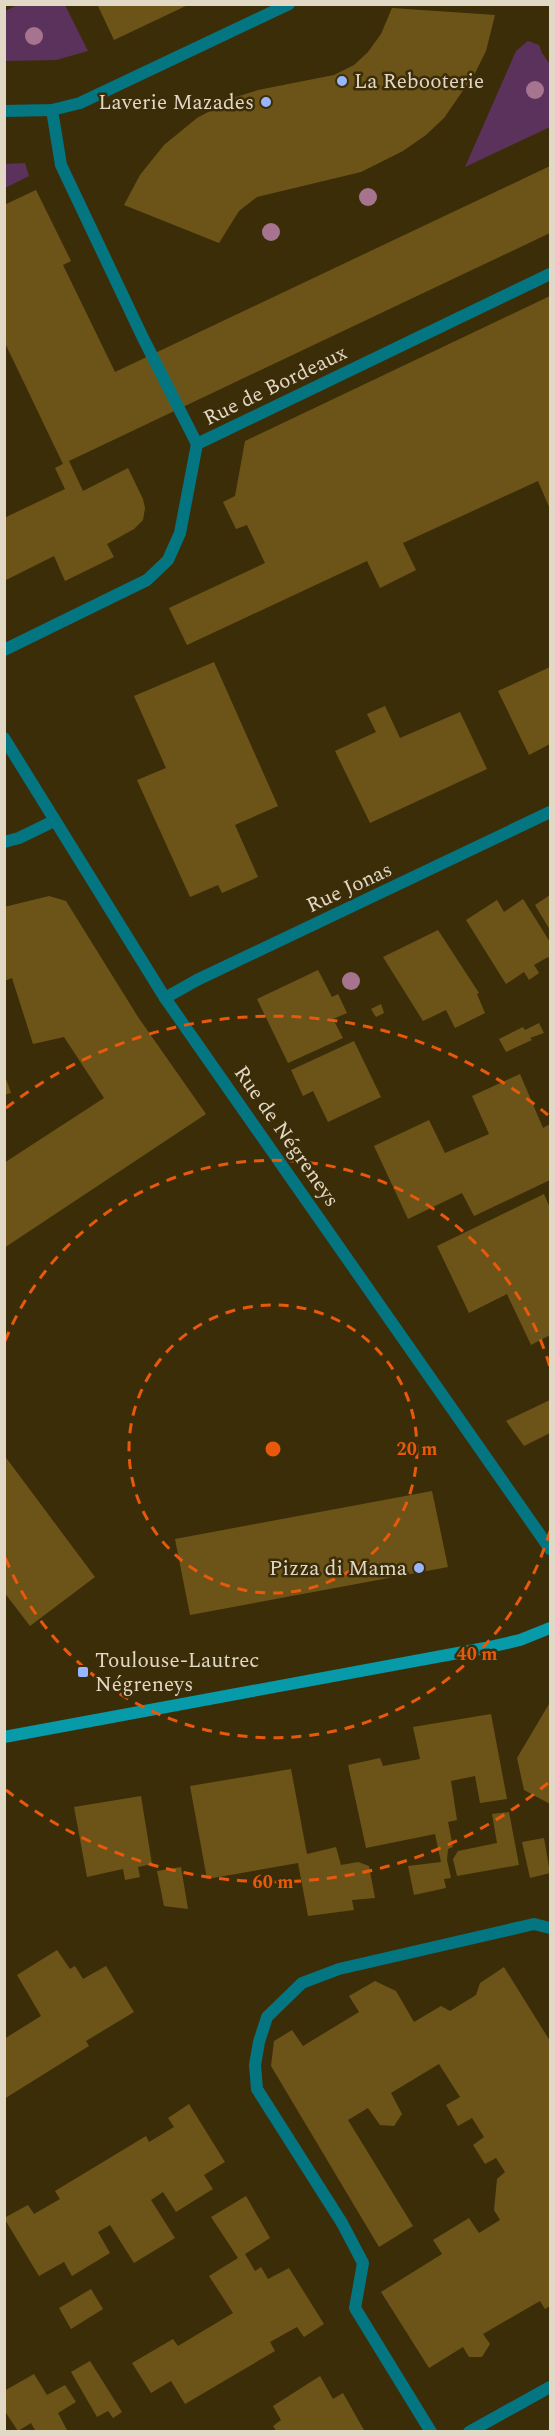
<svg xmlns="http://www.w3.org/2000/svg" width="555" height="2436" viewBox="0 0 555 2436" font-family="Spectral,serif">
<rect width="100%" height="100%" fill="#3c2d09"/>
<path fill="#5b325c" d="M 17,5 L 65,5 L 88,51 L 56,60 L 5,61 L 5,11 Z
M 528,41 L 539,45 L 542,53 L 550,64 L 550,127 L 465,167 L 516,51 Z
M 25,163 L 29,176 L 5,188 L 5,164 Z"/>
<path fill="#6c5419" d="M 97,4 L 190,4 L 114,40 Z
M 392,8 L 495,15 L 486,51 L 475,73 L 444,118 L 426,135 L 403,151 L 361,172 L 257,197 L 239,211 L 219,243 L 124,205 L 140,175 L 164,145 L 197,118 L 236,97 L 258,90 L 334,75 L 354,65 L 368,52 L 381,34 Z
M 550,166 L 550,233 L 69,461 L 83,491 L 128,468 L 143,499 L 145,508 L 143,520 L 134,529 L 107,544 L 114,557 L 65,581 L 54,556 L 4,581 L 4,518 L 65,489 L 55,468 L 63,464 L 4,341 L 4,205 L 36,190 L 71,261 L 63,265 L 115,372 Z
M 550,296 L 550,509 L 538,481 L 403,543 L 416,570 L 380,588 L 367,561 L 187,645 L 169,608 L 265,563 L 247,525 L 236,529 L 223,502 L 235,496 L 245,441 Z
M 214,662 L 278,806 L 235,825 L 258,877 L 222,893 L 218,885 L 190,897 L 137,780 L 166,768 L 134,696 Z
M 550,667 L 550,744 L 529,755 L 498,691 Z
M 385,706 L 400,738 L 460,712 L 487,769 L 370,823 L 335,751 L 376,732 L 367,714 Z
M 550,895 L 550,930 L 535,905 Z
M 49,896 L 66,901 L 138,1017 L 206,1114 L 4,1248 L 4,1163 L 104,1098 L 64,1037 L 33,1044 L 12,978 L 4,981 L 4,907 Z
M 523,899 L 550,942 L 550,960 L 548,957 L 534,965 L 539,973 L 529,980 L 524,972 L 506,984 L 466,920 L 497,900 L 504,912 Z
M 438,930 L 479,993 L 477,994 L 485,1013 L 455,1028 L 446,1010 L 423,1021 L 383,957 Z
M 318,970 L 332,997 L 338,994 L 347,1013 L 333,1019 L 343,1038 L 288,1063 L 257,999 Z
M 381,1004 L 384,1013 L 376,1017 L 371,1009 Z
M 539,1023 L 544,1033 L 530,1038 L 532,1040 L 506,1052 L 499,1039 L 523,1027 L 525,1030 Z
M 354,1041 L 381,1097 L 328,1122 L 313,1091 L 303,1096 L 291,1070 Z
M 4,1073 L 11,1093 L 4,1095 Z
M 520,1074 L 543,1128 L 550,1124 L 550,1180 L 474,1216 L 462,1193 L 408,1219 L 374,1146 L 429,1120 L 445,1153 L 489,1134 L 472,1096 Z
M 544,1194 L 550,1208 L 550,1335 L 531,1345 L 507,1294 L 469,1313 L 437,1246 Z
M 550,1400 L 550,1433 L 524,1446 L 506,1421 Z
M 4,1455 L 95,1577 L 30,1626 L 4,1592 Z
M 432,1491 L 448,1567 L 190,1615 L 175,1539 Z
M 549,1704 L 550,1705 L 550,1804 L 524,1790 L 517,1758 Z
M 491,1714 L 507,1799 L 480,1803 L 475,1776 L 451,1781 L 457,1820 L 448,1822 L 453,1847 L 448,1849 L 447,1860 L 451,1878 L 444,1879 L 446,1888 L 414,1895 L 408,1866 L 441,1862 L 435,1834 L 366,1848 L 348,1765 L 380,1758 L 383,1766 L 420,1759 L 413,1727 Z
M 291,1769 L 307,1854 L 336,1847 L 341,1865 L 358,1862 L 369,1866 L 375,1898 L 352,1900 L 354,1910 L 308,1916 L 298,1863 L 207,1879 L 190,1786 Z
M 141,1796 L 152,1864 L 138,1867 L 140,1877 L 125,1880 L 123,1869 L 87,1877 L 74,1807 Z
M 509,1812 L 519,1865 L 457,1876 L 453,1859 L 458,1851 L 497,1843 L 492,1814 Z
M 544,1838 L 550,1873 L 530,1878 L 522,1842 Z
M 181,1867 L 188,1909 L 164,1906 L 157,1871 Z
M 57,1950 L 70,1969 L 75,1966 L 83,1979 L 106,1966 L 134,2012 L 86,2041 L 89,2046 L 4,2099 L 4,2039 L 41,2016 L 17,1975 Z
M 504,1967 L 550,2041 L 550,2306 L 545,2309 L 540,2301 L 483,2334 L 490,2344 L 482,2357 L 469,2357 L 463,2347 L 429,2368 L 381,2292 L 442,2254 L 433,2240 L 469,2218 L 479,2233 L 500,2220 L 494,2210 L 497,2179 L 505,2172 L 496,2158 L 485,2164 L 473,2145 L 484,2137 L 472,2118 L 458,2126 L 446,2105 L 460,2097 L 439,2064 L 391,2093 L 402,2114 L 394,2126 L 380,2125 L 368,2108 L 348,2120 L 413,2226 L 379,2247 L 271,2066 L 274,2041 L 292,2030 L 303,2046 L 359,2012 L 349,1996 L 375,1981 L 396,1991 L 414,2022 L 441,2006 L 450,2011 L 476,1995 L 480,1983 Z
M 189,2104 L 225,2162 L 204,2175 L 213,2189 L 176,2212 L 163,2192 L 151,2200 L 175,2238 L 134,2263 L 110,2225 L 98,2232 L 110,2253 L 72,2276 L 64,2262 L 39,2276 L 4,2218 L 28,2205 L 34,2214 L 60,2199 L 55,2191 L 146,2136 L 149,2142 L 174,2127 L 168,2118 Z
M 246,2196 L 270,2238 L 245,2254 L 255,2271 L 261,2267 L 268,2279 L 289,2268 L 324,2324 L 304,2337 L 297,2327 L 270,2342 L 275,2351 L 185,2404 L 171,2381 L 151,2393 L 132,2363 L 173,2339 L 178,2346 L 233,2313 L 209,2276 L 238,2258 L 211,2217 Z
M 91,2289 L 103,2309 L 71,2329 L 59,2308 Z
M 90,2361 L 122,2412 L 113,2418 L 108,2411 L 97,2417 L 71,2372 Z
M 34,2374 L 47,2395 L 65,2385 L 76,2402 L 58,2413 L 68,2432 L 36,2432 L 31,2423 L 18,2431 L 4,2410 L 4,2391 Z
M 320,2376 L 333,2399 L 343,2393 L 365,2432 L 277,2432 L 273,2426 L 281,2420 L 273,2406 Z"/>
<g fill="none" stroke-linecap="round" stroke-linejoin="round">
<path stroke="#047682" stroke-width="12" d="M 52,110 L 61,165 L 143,338 L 197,444
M 431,2432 L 355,2308 L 363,2263 L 342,2223 L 257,2089 L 255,2065 L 259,2042 L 267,2017 L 302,1983 L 339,1969 L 534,1924 L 550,1928"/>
<path stroke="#047682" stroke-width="12" d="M 4,111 L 52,110 L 80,103 L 289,4
M 4,650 L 147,580 L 168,560 L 180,533 L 197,444 L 550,274
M 4,842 L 19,838 L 54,821
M 165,998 L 197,980 L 550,812
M 469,2432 L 550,2387"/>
<path stroke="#047682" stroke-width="12" d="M 4,738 L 165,998 L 550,1549"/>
<path stroke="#079aa8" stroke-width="12" d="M 4,1737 L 485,1648 L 520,1640 L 550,1628"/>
</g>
<g fill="#a6748f">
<circle cx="34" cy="36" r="9"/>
<circle cx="535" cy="90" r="9"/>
<circle cx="368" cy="197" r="9"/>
<circle cx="271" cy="232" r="9"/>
<circle cx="351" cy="981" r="9"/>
</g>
<g fill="none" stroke="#e8590c" stroke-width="3" stroke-dasharray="10 8">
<circle cx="273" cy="1449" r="144"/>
<path d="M550 1531A289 289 0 0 1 5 1557M5 1341A289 289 0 0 1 550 1367"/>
<path d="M548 1783A433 433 0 0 1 6 1790M6 1108A433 433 0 0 1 548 1115"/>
</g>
<g fill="#98b6fd" stroke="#3c2d09" stroke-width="2">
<circle cx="342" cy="81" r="6"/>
<circle cx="266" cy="102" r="6"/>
<circle cx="419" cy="1568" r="6"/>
<rect x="77" y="1666" width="12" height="12" rx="3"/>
</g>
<g text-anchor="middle" stroke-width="5" stroke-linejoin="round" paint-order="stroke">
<g font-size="21" fill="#e1d8c5" stroke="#3c2d09" text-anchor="start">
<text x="354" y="88">La Rebooterie</text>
<text x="254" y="109" text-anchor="end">Laverie Mazades</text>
<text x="407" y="1575" text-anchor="end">Pizza di Mama</text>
<text x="95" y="1667">Toulouse-Lautrec<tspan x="95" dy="24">Négreneys</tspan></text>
</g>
<g font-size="21" fill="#e1d8c5" stroke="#3c2d09">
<text transform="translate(275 385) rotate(-26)" y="7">Rue de Bordeaux</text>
<text transform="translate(349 887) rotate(-25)" y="7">Rue Jonas</text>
<text transform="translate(287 1136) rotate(55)" y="7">Rue de Négreneys</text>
</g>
</g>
<circle cx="273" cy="1449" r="9" fill="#e8590c" stroke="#3c2d09" stroke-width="3"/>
<g font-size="18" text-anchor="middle" font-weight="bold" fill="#e8590c" stroke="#3c2d09" stroke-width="5" stroke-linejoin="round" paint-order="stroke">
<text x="417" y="1455">20 m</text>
<text x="477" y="1660">40 m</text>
<text x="273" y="1888">60 m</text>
</g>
<rect width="555" height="2436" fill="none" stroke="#e1d8c5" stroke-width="12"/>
</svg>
